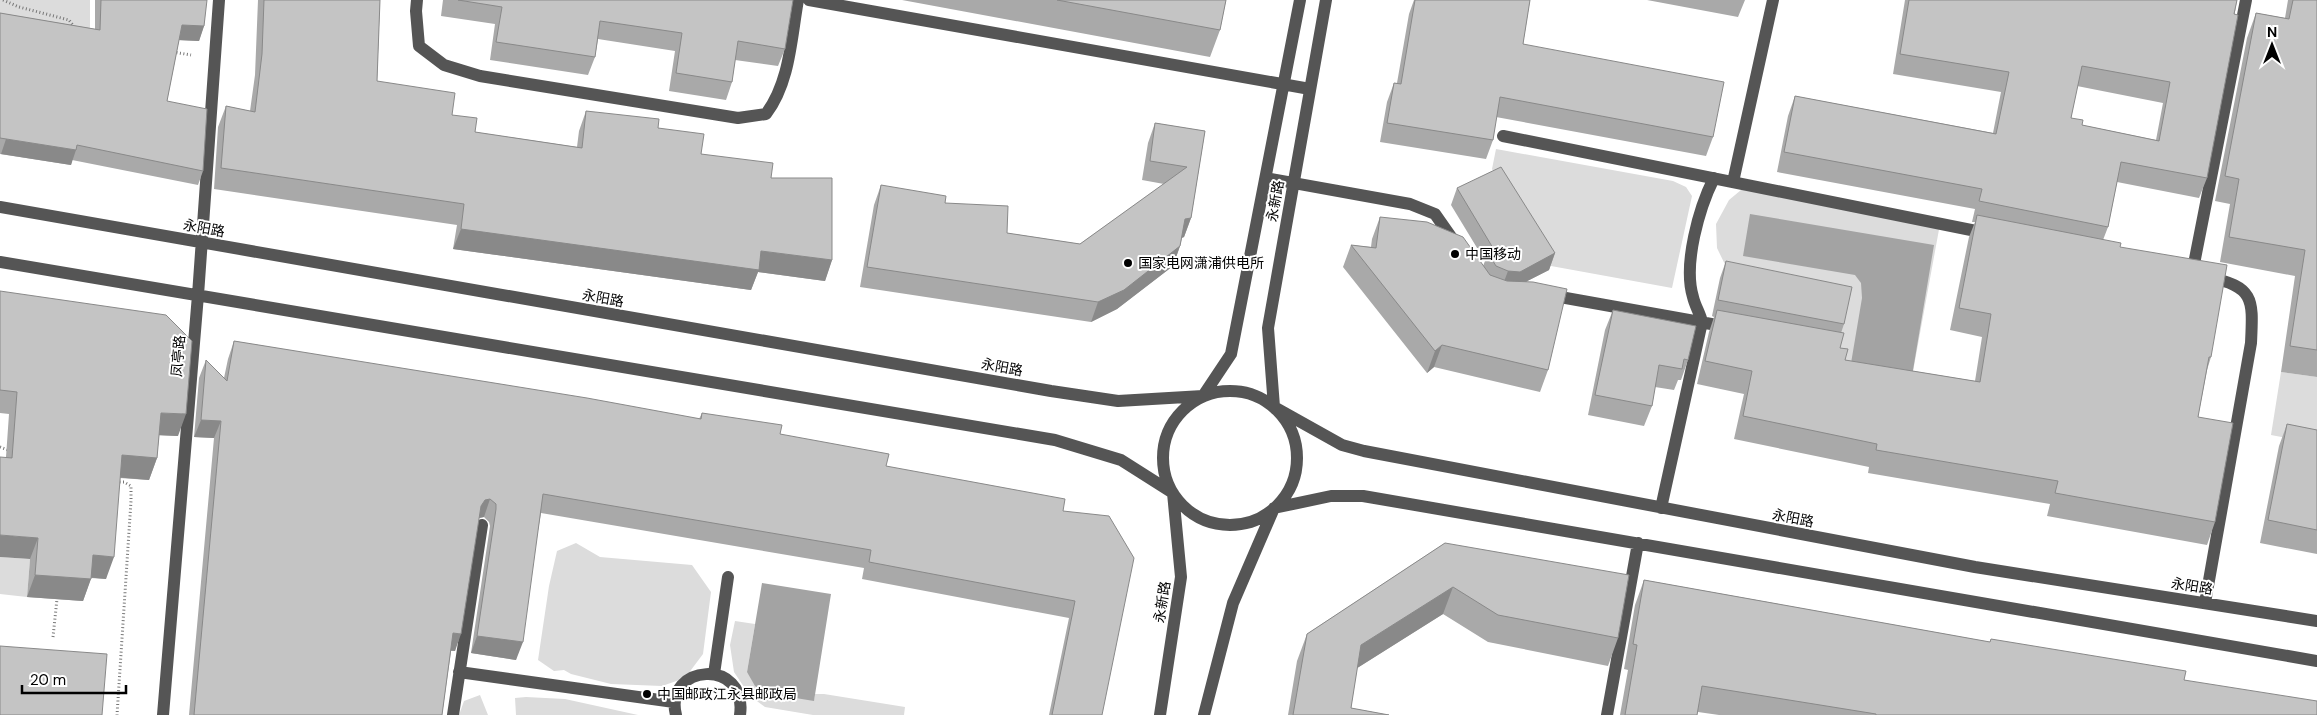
<svg xmlns="http://www.w3.org/2000/svg" width="2317" height="715" viewBox="0 0 2317 715" font-family="'DM Sans','Noto Sans SC',sans-serif">
<rect width="100%" height="100%" fill="#fff"/>
<path fill="#dcdcdc" d="M 0,0 L 90,0 L 90,28 L 84,43 L 0,30 Z
M 1496,149 L 1673,181 L 1686,187 L 1692,196 L 1672,288 L 1551,266 L 1492,169 Z
M 1747,185 L 1940,224 L 1910,388 L 1839,372 L 1733,281 L 1717,248 L 1716,224 L 1729,200 Z
M 2281,372 L 2317,377 L 2317,444 L 2271,435 Z
M 576,543 L 600,557 L 692,565 L 711,592 L 703,654 L 685,678 L 662,686 L 611,684 L 571,674 L 564,670 L 554,671 L 538,660 L 549,586 L 557,551 Z
M 0,557 L 30,559 L 27,597 L 0,594 Z
M 735,621 L 755,624 L 747,672 L 814,700 L 815,694 L 824,694 L 905,707 L 904,715 L 813,715 L 765,707 L 750,696 L 734,672 L 730,645 Z
M 480,695 L 488,715 L 459,715 L 464,701 Z
M 526,697 L 565,699 L 638,715 L 516,715 L 515,698 Z"/>
<path fill="#a3a3a3" d="M 1750,214 L 1934,245 L 1910,388 L 1835,458 L 1862,298 L 1861,283 L 1855,275 L 1743,256 Z
M 762,583 L 831,594 L 814,701 L 771,694 L 755,686 L 747,672 Z"/>
<g fill="none" stroke-linecap="round" stroke-linejoin="round">
<path stroke="#777" stroke-width="3" stroke-dasharray="1 2.5" stroke-linecap="butt" d="M 3,0 L 19,7 L 69,20 L 75,28
M 173,52 L 191,55
M 0,447 L 8,450
M 116,482 L 124,482 L 131,486 L 131,501 L 117,715
M 53,637 L 57,599"/>
<path stroke="#555" stroke-width="12" d="M 417,0 L 416,11 L 419,46 L 444,65 L 480,76 L 738,118 L 766,114 C 790,82 791,39 798,0
M 809,0 L 1310,89
M 1326,0 L 1268,328 L 1274,407 L 1342,445 L 1364,451 L 1975,567 L 2317,621
M 1503,136 L 1986,233
M 1266,178 L 1410,204 L 1435,214 L 1456,244
M 1733,182 L 1773,0
M 0,207 L 1051,391 L 1118,401 L 1203,396 L 1231,354 L 1300,0
M 0,262 L 1055,440 L 1121,460 L 1173,493 L 1181,577 L 1160,715
M 2192,274 L 2246,0
M 1549,295 L 1728,327
M1163 458a67 67 0 1 1 134 0a67 67 0 1 1-134 0Z
M 1661,508 L 1702,322 C 1700,313 1695,306 1693,297 C 1683,264 1699,208 1714,178
M 2205,603 L 2251,343 C 2253,299 2255,287 2208,277
M 459,672 L 674,702
M 714,674 L 728,577
M 163,715 L 198,295 L 219,0
M 453,715 L 482,525
M 676,715 C 663,664 748,657 740,715
M 1204,715 L 1233,603 L 1274,508 L 1331,496 L 1363,496 L 2317,661
M 1607,715 L 1638,543"/>
</g>
<path fill="#a9a9a9" fill-rule="evenodd" d="M 95,0 L 206,0 L 204,26 L 199,41 L 179,40 L 167,101 L 203,171 L 198,185 L 72,160 L 71,165 L 0,154 L 0,13 L 95,29 Z
M 258,0 L 380,0 L 377,81 L 452,115 L 475,132 L 577,147 L 579,131 L 586,111 L 658,128 L 701,154 L 771,178 L 832,260 L 825,281 L 758,272 L 751,290 L 453,249 L 457,225 L 214,189 L 218,127 L 226,106 L 250,111 L 255,75 Z
M 443,0 L 793,0 L 785,49 L 778,66 L 735,60 L 732,82 L 726,100 L 669,91 L 675,51 L 598,39 L 595,57 L 588,75 L 490,60 L 495,24 L 441,16 Z
M 902,0 L 1226,0 L 1220,30 L 1210,57 Z
M 1414,0 L 1530,0 L 1523,44 L 1713,137 L 1706,156 L 1496,117 L 1493,140 L 1486,159 L 1380,142 L 1387,102 L 1394,83 L 1397,83 L 1409,14 Z
M 1647,0 L 1745,0 L 1738,17 Z
M 1905,0 L 2237,0 L 2207,178 L 2199,198 L 2117,182 L 2108,227 L 2103,240 L 2120,247 L 2211,357 L 2207,370 L 2198,417 L 2215,522 L 2207,545 L 2047,516 L 2050,504 L 1868,473 L 1869,467 L 1734,439 L 1744,394 L 1697,384 L 1709,332 L 1714,317 L 1712,316 L 1720,278 L 1726,261 L 1844,324 L 1841,333 L 1840,348 L 1845,360 L 1975,381 L 1982,337 L 1950,330 L 1969,237 L 1975,222 L 1972,222 L 1975,209 L 1777,172 L 1788,116 L 1795,96 L 1993,133 L 2001,92 L 1893,74 ZM 2077,86 L 2163,103 L 2156,140 L 2082,125 L 2071,118 Z
M 2288,0 L 2317,0 L 2317,377 L 2281,372 L 2295,276 L 2220,262 L 2230,204 L 2215,201 L 2247,38 L 2256,13 L 2285,18 Z
M 1155,123 L 1205,131 L 1191,218 L 1184,237 L 1182,238 L 1180,246 L 1173,266 L 1117,309 L 1091,322 L 860,287 L 874,205 L 881,185 L 945,203 L 1007,233 L 1080,244 L 1164,184 L 1142,180 L 1148,143 Z
M 1457,188 L 1555,253 L 1549,270 L 1527,281 L 1548,370 L 1540,392 L 1434,367 L 1427,373 L 1343,267 L 1351,245 L 1371,247 L 1372,239 L 1380,217 L 1483,266 L 1485,261 L 1451,205 Z
M 0,291 L 178,436 L 159,435 L 157,458 L 149,480 L 120,478 L 106,579 L 91,578 L 83,601 L 27,597 L 30,559 L 6,457 L 9,414 L 0,413 Z
M 1613,310 L 1688,360 L 1681,380 L 1678,380 L 1674,390 L 1655,387 L 1652,406 L 1644,426 L 1588,415 L 1605,330 Z
M 234,341 L 699,419 L 702,413 L 780,434 L 886,466 L 1063,511 L 1102,715 L 1049,715 L 1069,618 L 862,579 L 864,568 L 541,513 L 516,660 L 471,653 L 490,526 L 489,522 L 484,517 L 479,518 L 455,651 L 451,651 L 442,715 L 189,715 L 214,438 L 194,437 L 199,378 L 206,360 L 224,378 L 228,359 Z
M 2287,424 L 2317,430 L 2317,554 L 2260,543 L 2279,446 Z
M 1445,543 L 1618,638 L 1608,666 L 1488,642 L 1443,614 L 1357,668 L 1351,708 L 1389,715 L 1288,715 L 1297,661 L 1307,634 Z
M 1644,580 L 1990,642 L 1991,639 L 2184,680 L 2317,715 L 1719,715 L 1698,712 L 1697,715 L 1620,715 L 1628,670 L 1624,669 L 1635,605 Z"/>
<path fill="#898989" d="M 182,25 L 204,26 L 199,41 L 177,40 Z
M 6,139 L 76,150 L 71,165 L 1,154 Z
M 1191,218 L 1184,237 L 1178,239 L 1185,219 Z
M 461,229 L 761,251 L 832,260 L 825,281 L 758,272 L 751,290 L 453,249 Z
M 1180,246 L 1173,266 L 1117,309 L 1091,322 L 1098,302 Z
M 1555,253 L 1549,270 L 1514,288 L 1502,287 L 1508,271 Z
M 1442,345 L 1434,367 L 1427,373 L 1435,351 Z
M 161,413 L 186,414 L 178,436 L 153,435 Z
M 201,420 L 221,421 L 214,438 L 194,437 Z
M 122,455 L 157,458 L 149,480 L 114,477 Z
M 490,499 L 484,517 L 479,518 L 481,506 L 485,500 Z
M 0,535 L 38,538 L 30,559 L 0,557 Z
M 93,555 L 114,557 L 106,579 L 85,577 Z
M 35,575 L 91,579 L 83,601 L 27,597 Z
M 1453,587 L 1443,614 L 1351,672 L 1361,645 Z
M 453,633 L 461,634 L 455,651 L 447,650 Z
M 477,636 L 523,642 L 516,660 L 471,653 Z"/>
<path fill="#c4c4c4" stroke="#898989" fill-rule="evenodd" d="M 101,0 L 207,0 L 204,26 L 182,25 L 167,101 L 207,109 L 203,171 L 77,145 L 76,150 L 0,138 L 0,13 L 100,30 Z
M 264,0 L 380,0 L 377,81 L 455,93 L 452,115 L 477,118 L 475,132 L 582,148 L 586,111 L 659,119 L 658,128 L 704,134 L 701,154 L 773,163 L 771,178 L 832,178 L 832,260 L 761,251 L 759,270 L 461,229 L 464,204 L 221,168 L 226,106 L 255,112 L 262,54 Z
M 458,0 L 793,0 L 785,49 L 738,41 L 732,82 L 676,73 L 682,33 L 600,21 L 595,57 L 496,42 L 502,7 Z
M 1057,0 L 1226,0 L 1220,30 Z
M 1415,0 L 1530,0 L 1523,44 L 1724,82 L 1713,137 L 1500,97 L 1493,140 L 1387,123 L 1394,83 L 1401,84 Z
M 1909,0 L 2237,0 L 2234,14 L 2238,15 L 2207,178 L 2121,162 L 2108,227 L 1979,201 L 1982,189 L 1784,152 L 1795,96 L 1996,134 L 2009,72 L 1900,54 ZM 2082,66 L 2170,82 L 2159,141 L 2082,125 L 2083,120 L 2071,118 Z
M 2293,0 L 2317,0 L 2317,350 L 2290,346 L 2305,250 L 2229,237 L 2239,179 L 2225,176 L 2256,13 L 2289,19 Z
M 1155,123 L 1205,131 L 1191,218 L 1185,219 L 1180,246 L 1124,290 L 1098,302 L 867,267 L 881,185 L 946,196 L 945,203 L 1008,206 L 1007,233 L 1080,244 L 1187,167 L 1150,161 Z
M 1501,167 L 1555,253 L 1520,272 L 1508,271 L 1496,266 L 1488,253 L 1499,258 L 1457,188 Z
M 1977,215 L 2121,243 L 2120,247 L 2227,265 L 2211,357 L 2209,357 L 2198,417 L 2233,423 L 2215,522 L 2055,493 L 2058,481 L 1876,450 L 1877,444 L 1743,416 L 1752,371 L 1705,361 L 1717,310 L 1844,333 L 1840,348 L 1848,349 L 1845,360 L 1980,382 L 1991,314 L 1959,308 Z
M 1380,217 L 1427,222 L 1463,237 L 1490,275 L 1507,281 L 1533,282 L 1567,289 L 1548,370 L 1442,345 L 1435,351 L 1351,245 L 1376,248 Z
M 1726,261 L 1852,287 L 1844,324 L 1718,300 Z
M 0,291 L 166,315 L 192,341 L 186,414 L 161,413 L 157,458 L 122,455 L 114,557 L 93,555 L 91,579 L 35,575 L 38,538 L 0,535 L 0,457 L 12,458 L 17,392 L 0,390 Z
M 1613,310 L 1696,326 L 1688,360 L 1684,359 L 1682,369 L 1659,365 L 1652,406 L 1595,395 Z
M 234,341 L 587,398 L 701,419 L 702,413 L 782,425 L 780,434 L 889,454 L 886,466 L 1065,499 L 1063,511 L 1109,516 L 1134,558 L 1102,715 L 1052,715 L 1075,601 L 869,562 L 871,550 L 543,494 L 523,642 L 477,636 L 496,509 L 496,504 L 490,499 L 485,500 L 481,506 L 461,634 L 453,633 L 442,715 L 194,715 L 221,421 L 201,420 L 206,360 L 227,381 Z
M 2287,424 L 2317,430 L 2317,530 L 2268,520 Z
M 1445,543 L 1629,575 L 1618,638 L 1498,615 L 1453,587 L 1361,645 L 1351,708 L 1389,715 L 1293,715 L 1307,634 Z
M 1644,580 L 1990,642 L 1991,639 L 2186,671 L 2184,680 L 2317,701 L 2317,715 L 1876,715 L 1876,714 L 1702,686 L 1697,715 L 1625,715 L 1637,645 L 1633,644 Z
M 0,646 L 107,654 L 102,715 L 0,715 Z"/>
<g fill="#000" stroke="#fff" stroke-width="2">
<circle cx="1455" cy="254" r="5"/>
<circle cx="1128" cy="263" r="5"/>
<circle cx="647" cy="694" r="5"/>
</g>
<g text-anchor="middle" stroke-width="4" stroke-linejoin="round" paint-order="stroke">
<g font-size="14" fill="#000" stroke="#fff">
<text transform="translate(1275 201) rotate(-80)" y="5">永新路</text>
<text transform="translate(204 228) rotate(10)" y="5">永阳路</text>
<text transform="translate(603 298) rotate(10)" y="5">永阳路</text>
<text transform="translate(178 356) rotate(-85)" y="5">凤亭路</text>
<text transform="translate(1002 367) rotate(10)" y="5">永阳路</text>
<text transform="translate(1793 518) rotate(11)" y="5">永阳路</text>
<text transform="translate(2192 586) rotate(9)" y="5">永阳路</text>
<text transform="translate(1162 602) rotate(-81)" y="5">永新路</text>
</g>
<g font-size="14" fill="#000" stroke="#fff" text-anchor="start">
<text x="1465" y="259">中国移动</text>
<text x="1138" y="268">国家电网潇浦供电所</text>
<text x="657" y="699">中国邮政江永县邮政局</text>
</g>
</g>
<g transform="translate(2272 45)" stroke="#ffffff" stroke-width="4" paint-order="stroke">
<path d="M0-4L9 19L0 12L-9 19Z" fill="#000000"/>
<text y="-8" font-size="14" font-weight="bold" text-anchor="middle" fill="#000000">N</text>
</g>
<path d="M22 685v8h104v-8" fill="none" stroke="#000000" stroke-width="2.5"/>
<text x="30" y="685" font-size="15" fill="#000000" stroke="#ffffff" stroke-width="4" paint-order="stroke">20 m</text>
</svg>
